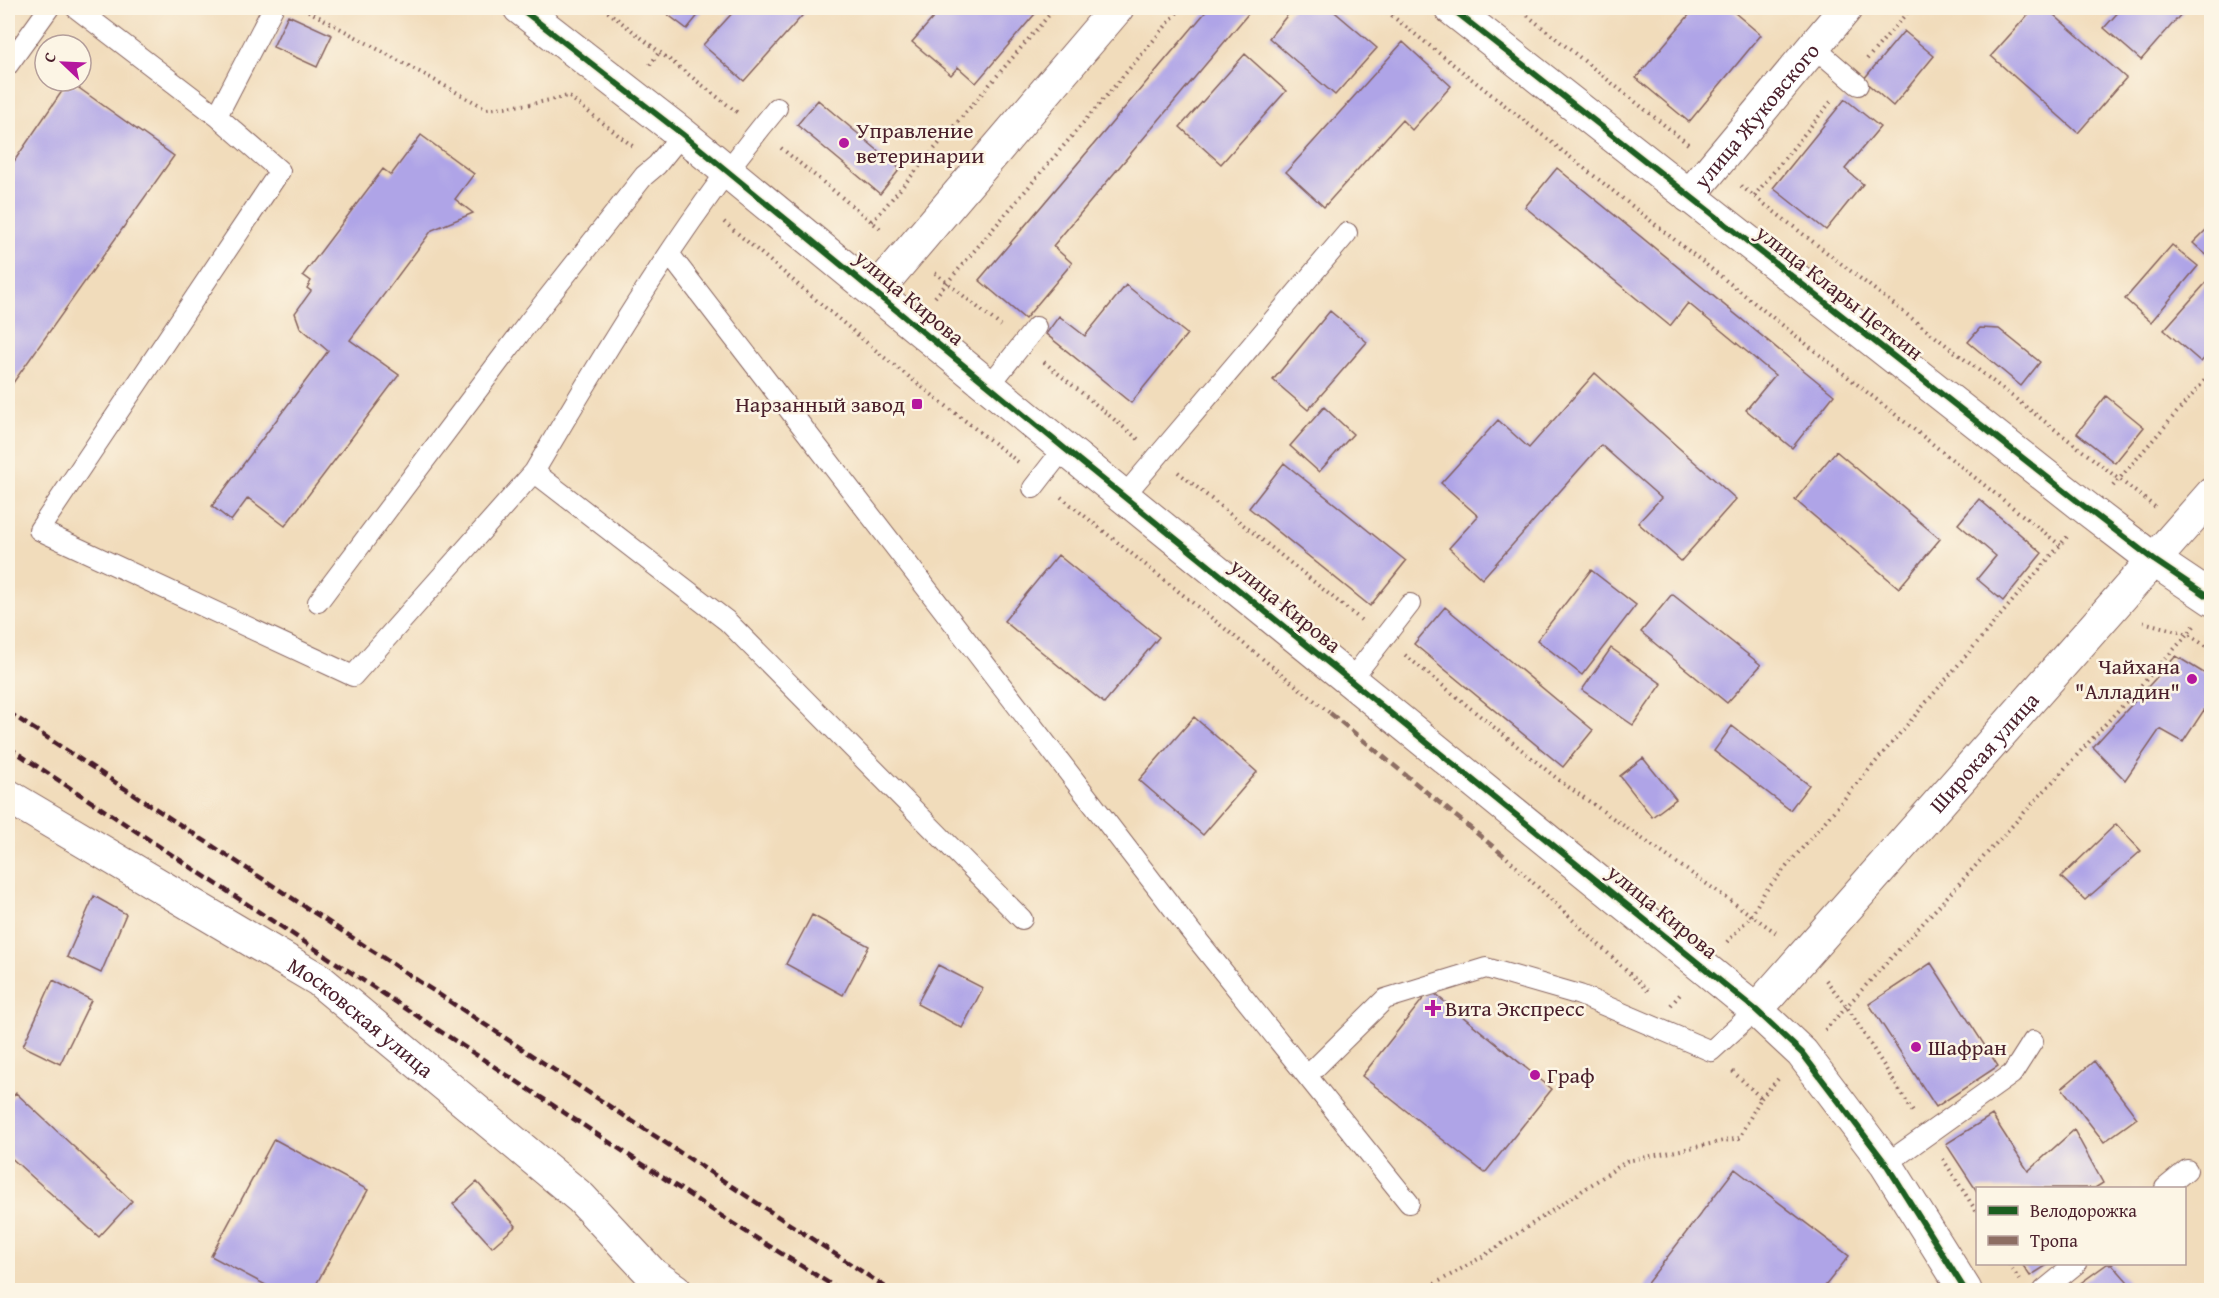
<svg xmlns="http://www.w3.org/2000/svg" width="2219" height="1298" viewBox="0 0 2219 1298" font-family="'Gentium Book Plus',serif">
<rect width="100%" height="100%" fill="#fcf5e5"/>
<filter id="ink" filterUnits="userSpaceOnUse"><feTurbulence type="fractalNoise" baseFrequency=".0167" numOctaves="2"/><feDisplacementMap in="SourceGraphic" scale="12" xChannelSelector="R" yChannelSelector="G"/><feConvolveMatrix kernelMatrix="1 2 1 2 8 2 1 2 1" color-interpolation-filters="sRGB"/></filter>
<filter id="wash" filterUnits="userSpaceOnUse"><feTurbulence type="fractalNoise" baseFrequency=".008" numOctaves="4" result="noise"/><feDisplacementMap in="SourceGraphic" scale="24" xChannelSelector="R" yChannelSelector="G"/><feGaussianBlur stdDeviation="1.35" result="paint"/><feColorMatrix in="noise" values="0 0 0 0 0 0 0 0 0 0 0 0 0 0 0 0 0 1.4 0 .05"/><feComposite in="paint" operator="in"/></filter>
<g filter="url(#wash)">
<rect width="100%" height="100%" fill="#f1dcbb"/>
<g id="blocks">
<path fill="#afa4e7" d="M 659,8 L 704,8 L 687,29 Z
M 737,8 L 809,8 L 744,81 L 703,45 Z
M 942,8 L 1040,8 L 976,83 L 958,67 L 951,75 L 912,42 Z
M 1209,8 L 1253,8 L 1053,246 L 1072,263 L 1025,319 L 979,280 Z
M 1293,8 L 1330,8 L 1377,48 L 1335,95 L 1269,38 Z
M 1695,8 L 1729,8 L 1761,35 L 1689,122 L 1636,78 Z
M 2034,8 L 2046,8 L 2126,78 L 2078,133 L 1991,56 Z
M 2122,8 L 2177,8 L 2183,12 L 2141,60 L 2104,28 Z
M 288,15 L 332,35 L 317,67 L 273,47 Z
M 1904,31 L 1934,56 L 1893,106 L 1863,80 Z
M 1403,42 L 1451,86 L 1412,130 L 1402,120 L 1324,207 L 1286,172 Z
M 1245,54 L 1286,91 L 1221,164 L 1180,127 Z
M 69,81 L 174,156 L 8,390 L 8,170 Z
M 1845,99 L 1880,127 L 1845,169 L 1863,184 L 1826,230 L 1773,188 Z
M 818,100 L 900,169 L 880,194 L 797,125 Z
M 421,135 L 474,174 L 455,199 L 473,213 L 432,230 L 350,340 L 399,375 L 285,526 L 248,498 L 231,521 L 212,506 L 328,351 L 300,327 L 295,313 L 311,291 L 307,288 L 311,281 L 303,275 L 383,169 L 391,175 Z
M 1557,168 L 1834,395 L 1792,448 L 1746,410 L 1775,375 L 1688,303 L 1670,326 L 1525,207 Z
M 2212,224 L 2212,260 L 2193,243 Z
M 2172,245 L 2198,266 L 2151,322 L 2125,299 Z
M 2212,276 L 2212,350 L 2201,362 L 2164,330 Z
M 1126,285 L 1187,334 L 1131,403 L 1046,334 L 1059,316 L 1085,336 Z
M 1330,311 L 1367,342 L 1308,410 L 1273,380 Z
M 1980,328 L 1999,329 L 2040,362 L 2021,386 L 1968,342 Z
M 1595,373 L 1736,499 L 1681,561 L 1638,523 L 1661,498 L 1601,445 L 1482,579 L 1449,548 L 1478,516 L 1441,483 L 1498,420 L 1529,448 Z
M 2106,396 L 2144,427 L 2115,463 L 2077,433 Z
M 1324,407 L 1353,434 L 1319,472 L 1290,446 Z
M 1836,451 L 1940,539 L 1899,588 L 1795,500 Z
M 1284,463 L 1406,561 L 1370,606 L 1249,508 Z
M 1979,499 L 2042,553 L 2003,601 L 1977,579 L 1996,556 L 1958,524 Z
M 1058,555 L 1159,637 L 1104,703 L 1004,621 Z
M 1591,570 L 1636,605 L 1582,675 L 1537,640 Z
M 1672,594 L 1761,665 L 1727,703 L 1641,632 Z
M 1445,607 L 1593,730 L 1563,767 L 1414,644 Z
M 1611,648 L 1662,684 L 1633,725 L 1582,690 Z
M 2176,656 L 2212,678 L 2212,715 L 2204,710 L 2183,742 L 2160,729 L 2125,780 L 2093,747 Z
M 1194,717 L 1257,772 L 1203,835 L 1139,780 Z
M 1732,726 L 1809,785 L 1790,810 L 1714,751 Z
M 1643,758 L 1676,799 L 1652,817 L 1620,776 Z
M 2116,824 L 2141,851 L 2085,900 L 2061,877 Z
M 94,896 L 126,914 L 101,973 L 67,957 Z
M 812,915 L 869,946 L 843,995 L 786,964 Z
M 1931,963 L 1998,1066 L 1936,1107 L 1869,1004 Z
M 938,965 L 983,988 L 962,1028 L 917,1004 Z
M 53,980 L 91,1000 L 60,1064 L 23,1046 Z
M 1430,990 L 1552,1089 L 1485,1173 L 1362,1076 Z
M 2094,1061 L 2137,1118 L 2104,1142 L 2062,1088 Z
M 16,1093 L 132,1201 L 99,1237 L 8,1155 L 8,1102 Z
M 1992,1115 L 2028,1171 L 2074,1130 L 2103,1183 L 2095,1188 L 1978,1188 L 1978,1193 L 1946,1144 Z
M 274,1139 L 368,1190 L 313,1290 L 275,1290 L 211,1256 Z
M 1735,1169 L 1849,1256 L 1822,1290 L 1642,1290 Z
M 477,1182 L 516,1226 L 492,1247 L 453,1204 Z
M 2022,1264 L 2049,1264 L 2030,1276 Z
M 2107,1264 L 2112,1264 L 2135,1290 L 2071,1290 Z"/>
</g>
</g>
<g filter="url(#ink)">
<use href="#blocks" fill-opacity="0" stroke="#84615d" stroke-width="1.5"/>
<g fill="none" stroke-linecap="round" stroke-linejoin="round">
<defs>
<path id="service" d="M 76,8 L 217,116 L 280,171 L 39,530 L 353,676 L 534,472
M 1814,47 L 1858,85
M 8,65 L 49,8
M 777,108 C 684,220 608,346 534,472 L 727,621 L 1022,919
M 217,116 L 273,8
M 670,255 L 1192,933 L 1409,1203
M 989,386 L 1036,327
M 1033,488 L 1064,448
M 1123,497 L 1347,233
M 318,602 L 528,323 L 644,176 L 657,165 L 682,134
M 1350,681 L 1410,604
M 1307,1076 L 1385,999 L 1486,968 L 1580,995 L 1711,1051 L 1756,1010
M 1886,1164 L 2012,1074 L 2033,1041
M 2165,1188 L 2187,1170
M 2044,1290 L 2076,1264"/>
<g id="minor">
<path d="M 1451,8 L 2090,511 L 2154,560 L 2212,599"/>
<path id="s1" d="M 1689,196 L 1846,8"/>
<path d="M 875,292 L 1117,8"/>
<path id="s2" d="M 8,796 L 319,980 L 581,1198 L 652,1274 L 675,1290"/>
<path id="s3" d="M 1756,1010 L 2212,494"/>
</g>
<path id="tertiary" d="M 520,8 L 682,134 L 1064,448 L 1756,1010 L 1802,1053 L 1886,1164 L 1965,1290"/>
</defs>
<use href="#service" stroke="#84615d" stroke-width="22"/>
<use href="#minor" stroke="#84615d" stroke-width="35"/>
<use href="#tertiary" stroke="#84615d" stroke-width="35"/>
<path stroke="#84615d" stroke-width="4" stroke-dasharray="1.5 4.5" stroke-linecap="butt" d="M 303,8 L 487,109 L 532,104 L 568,96 L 635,148
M 603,8 L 738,113
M 1382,8 L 2060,545
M 1518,8 L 1688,144
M 1867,59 L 1911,8
M 650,65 L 660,51
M 781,148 L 882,230
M 1741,186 L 2155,507
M 1754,196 L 1833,99
M 724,222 L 886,359 L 1018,462
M 872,222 L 1055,8
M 935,273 L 1001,326
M 935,297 L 1181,8
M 1044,362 L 1138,439
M 1178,472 L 1361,620
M 2113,486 L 2212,372
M 1061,497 L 1330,713
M 2194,626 L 2188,634 L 2212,650
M 1405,655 L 1560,781 L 1778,934
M 1507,858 L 1648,991
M 1727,942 L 1751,916 L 1764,893 L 2067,537
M 1826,980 L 1847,1007 L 1913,1112
M 1671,1005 L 1682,992
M 1825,1030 L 2188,634 L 2143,622
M 1761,1098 L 1778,1079
M 1943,1159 L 1978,1214
M 2009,1264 L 2019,1280
M 1424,1290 L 1482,1257 L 1627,1161 L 1739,1138 L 1761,1098 L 1730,1069"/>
<use href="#service" stroke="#fff" stroke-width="20"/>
<use href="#minor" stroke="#fff" stroke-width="33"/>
<use href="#tertiary" stroke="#fff" stroke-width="33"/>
<path stroke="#4a1f2b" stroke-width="4.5" stroke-dasharray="9 4.5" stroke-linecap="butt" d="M 8,712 L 890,1290
M 8,747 L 729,1221 L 840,1290"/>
<path stroke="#8d6e63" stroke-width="4.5" stroke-dasharray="9 4.5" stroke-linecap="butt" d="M 1330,713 L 1507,858"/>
<defs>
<path id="cycleway" d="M 520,8 L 682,134 L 1064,448 L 1756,1010 L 1802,1053 L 1886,1164 L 1965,1290
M 1451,8 L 2090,511 L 2154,560 L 2212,599"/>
</defs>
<use href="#cycleway" stroke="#fcf5e5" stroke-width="10"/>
<use href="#cycleway" stroke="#1b5e20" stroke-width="6"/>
</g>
</g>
<g fill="#b5179e" stroke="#fcf5e5" stroke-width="2">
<circle cx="844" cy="143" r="6"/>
<rect x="911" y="398" width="12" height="12" rx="3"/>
<circle cx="2192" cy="679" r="6"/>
<path d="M1430 999h6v6h6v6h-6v6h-6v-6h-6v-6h6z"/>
<circle cx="1916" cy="1047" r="6"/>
<circle cx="1535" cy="1075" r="6"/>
</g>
<g text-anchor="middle" stroke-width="5" stroke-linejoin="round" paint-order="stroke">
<g font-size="22" fill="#4a1f2b" stroke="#fcf5e5">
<text dy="8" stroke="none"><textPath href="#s1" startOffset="105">улица Жуковского</textPath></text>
<text transform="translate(1840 292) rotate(38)" y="8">улица Клары Цеткин</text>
<text transform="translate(910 297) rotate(40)" y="8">улица Кирова</text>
<text transform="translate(1286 605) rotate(39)" y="8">улица Кирова</text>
<text dy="8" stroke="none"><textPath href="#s3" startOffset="344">Широкая улица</textPath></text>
<text transform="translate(1663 911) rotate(39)" y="8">улица Кирова</text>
<text dy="8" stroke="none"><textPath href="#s2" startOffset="417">Московская улица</textPath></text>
</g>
<g font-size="22" fill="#4a1f2b" stroke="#fcf5e5" text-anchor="start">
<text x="856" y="138">Управление<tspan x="856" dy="25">ветеринарии</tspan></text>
<text x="905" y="412" text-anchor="end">Нарзанный завод</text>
<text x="2180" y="674" text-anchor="end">Чайхана<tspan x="2180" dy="25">"Алладин"</tspan></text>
<text x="1445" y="1016">Вита Экспресс</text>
<text x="1928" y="1055">Шафран</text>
<text x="1547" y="1083">Граф</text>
</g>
</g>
<rect width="2219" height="1298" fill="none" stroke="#fcf5e5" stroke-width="30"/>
<rect x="1976" y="1187" width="210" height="78" fill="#fcf5e5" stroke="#b59f9b" stroke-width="1.5"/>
<rect x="1988" y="1206" width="30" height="9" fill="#1b5e20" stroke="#b59f9b" stroke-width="1.5"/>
<text x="2030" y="1217" font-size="18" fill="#4a1f2b">Велодорожка</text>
<rect x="1988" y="1236" width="30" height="9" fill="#8d6e63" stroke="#b59f9b" stroke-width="1.5"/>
<text x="2030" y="1247" font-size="18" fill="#4a1f2b">Тропа</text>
<g transform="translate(63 63) rotate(293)"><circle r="28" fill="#fcf5e5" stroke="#b59f9b" stroke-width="1.5"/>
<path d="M0-4.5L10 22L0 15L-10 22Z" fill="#b5179e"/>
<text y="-9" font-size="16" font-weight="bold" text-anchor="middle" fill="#4a1f2b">С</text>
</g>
</svg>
